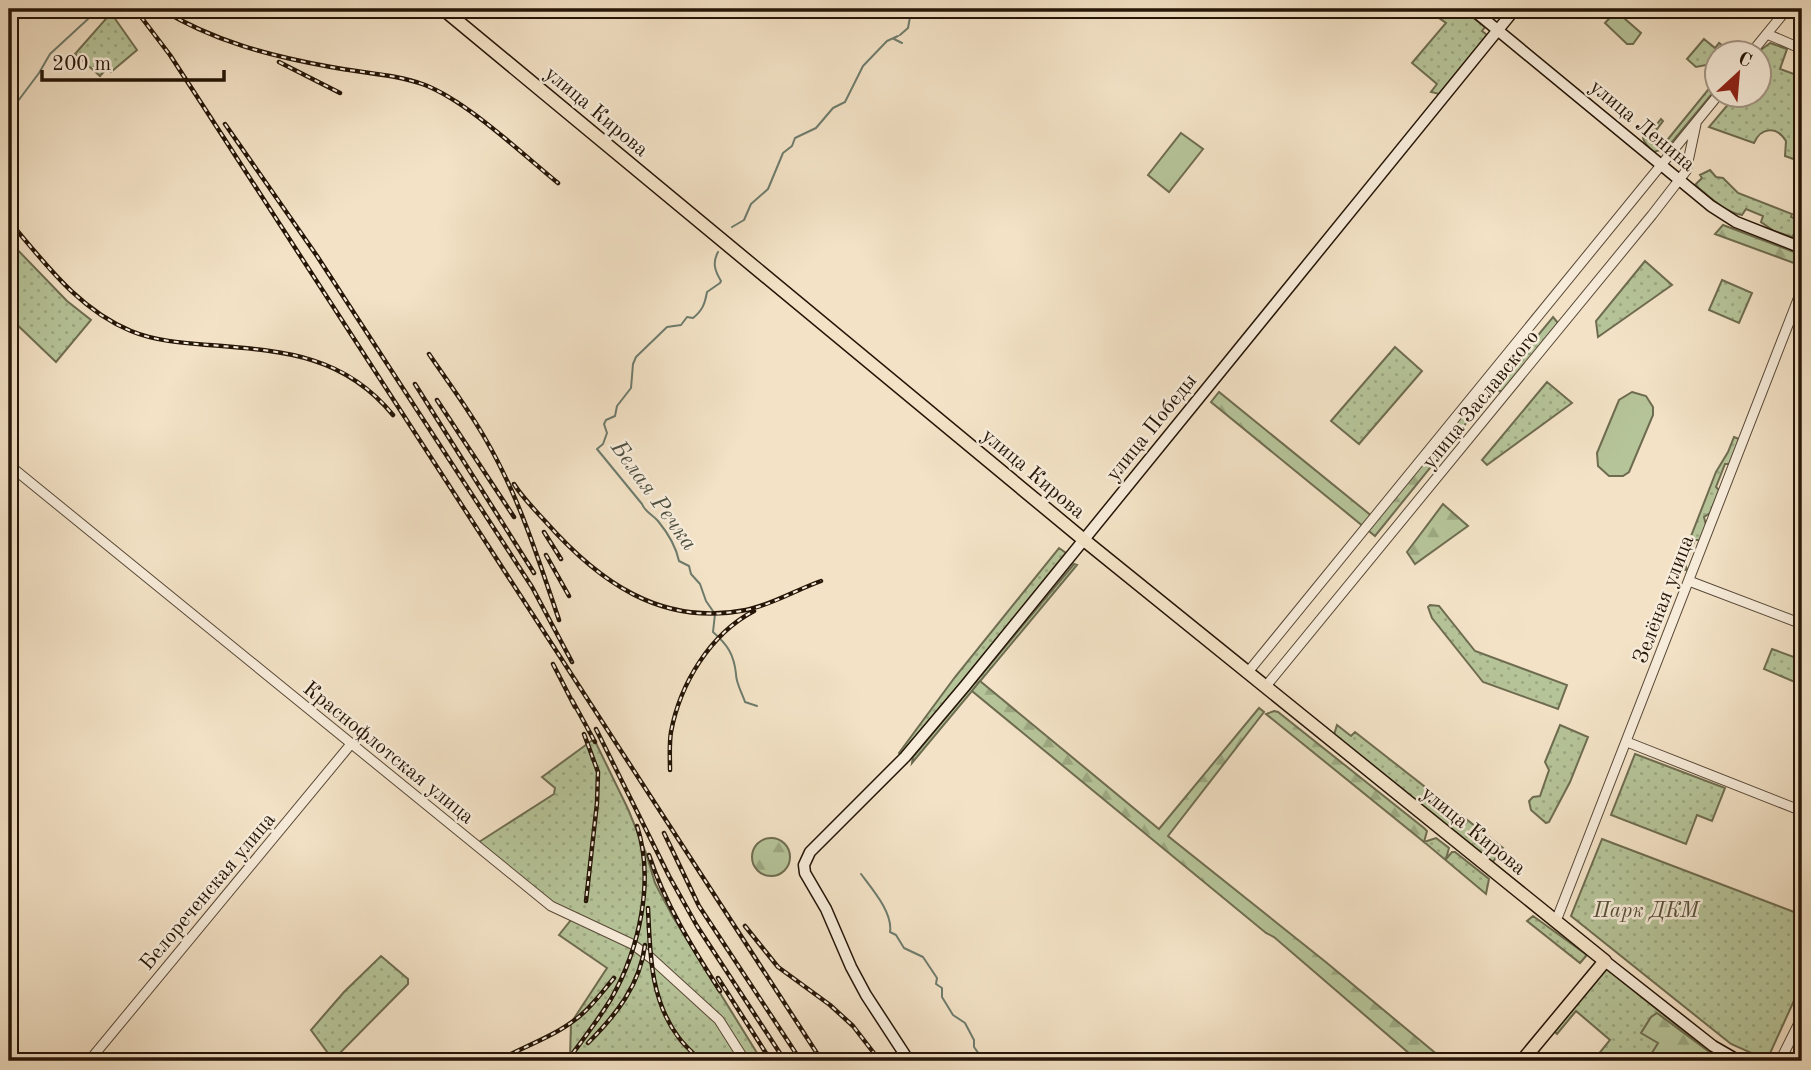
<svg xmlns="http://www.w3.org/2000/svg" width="1811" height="1070" viewBox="0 0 1811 1070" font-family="'Old Standard TT',serif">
<defs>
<pattern id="green-dots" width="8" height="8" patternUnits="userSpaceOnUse" patternTransform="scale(1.75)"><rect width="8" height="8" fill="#b6c499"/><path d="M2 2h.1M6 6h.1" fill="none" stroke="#9ca882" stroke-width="1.8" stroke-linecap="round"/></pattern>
<pattern id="forest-firs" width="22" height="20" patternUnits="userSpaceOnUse" patternTransform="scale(1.75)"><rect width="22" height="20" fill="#b6c499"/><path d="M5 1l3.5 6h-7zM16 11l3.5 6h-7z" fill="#9ca882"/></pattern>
</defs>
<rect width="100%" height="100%" fill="#f3e2c6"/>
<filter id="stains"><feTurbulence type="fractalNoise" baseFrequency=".00286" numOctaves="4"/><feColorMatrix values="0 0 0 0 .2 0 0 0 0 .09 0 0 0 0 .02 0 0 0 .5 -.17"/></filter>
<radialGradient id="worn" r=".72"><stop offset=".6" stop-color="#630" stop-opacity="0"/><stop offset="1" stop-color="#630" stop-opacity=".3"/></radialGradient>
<path fill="url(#green-dots)" stroke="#6e6c50" stroke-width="2" d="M 1438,9 L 1462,9 L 1485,27 L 1482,31 L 1487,35 L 1439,94 L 1431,92 L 1437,84 L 1412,63 L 1446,23 L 1439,18 L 1442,14 Z
M 111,13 L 137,50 L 111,72 L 108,67 L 100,76 L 75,54 Z
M 1704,39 L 1715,48 L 1719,43 L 1731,52 L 1716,52 L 1716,63 L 1696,67 L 1687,59 Z
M 1770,43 L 1787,49 L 1780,69 L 1802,77 L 1802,162 L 1785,156 L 1786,141 C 1777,126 1761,127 1754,143 L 1709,127 L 1736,95 L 1758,94 L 1758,52 Z
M 1716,80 L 1716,89 L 1663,153 L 1660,150 L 1654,152 C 1643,143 1637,134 1651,123 L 1657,124 L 1661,119 L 1663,121 L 1657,129 L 1653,126 L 1651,129 L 1654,132 L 1648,140 L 1660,149 Z
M 1710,170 L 1716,177 L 1723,178 L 1738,193 L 1792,214 L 1791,217 L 1802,221 L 1802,233 L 1796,231 L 1792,237 L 1774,231 L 1761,222 L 1763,216 L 1746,209 L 1742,215 C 1724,212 1709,196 1695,185 L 1702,178 L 1700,175 Z
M 9,241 L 67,301 L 91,320 L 56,362 L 9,317 Z
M 1645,261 L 1672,285 L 1598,337 L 1596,321 Z
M 1722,280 L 1752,293 L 1739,323 L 1709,310 Z
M 1553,317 L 1558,323 L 1503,392 L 1494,389 Z
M 1395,347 L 1422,371 L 1359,444 L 1331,421 Z
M 1547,382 L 1572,403 L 1487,465 L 1482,460 Z
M 1734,437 L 1739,439 L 1730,464 L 1725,464 L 1716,487 L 1719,490 L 1710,513 L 1704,517 L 1706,525 L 1700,540 L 1695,540 L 1685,565 L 1688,571 L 1679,567 L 1716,472 L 1728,452 Z
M 1059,548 L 1066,553 L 902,755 L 899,753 L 955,677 Z
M 1074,564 L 1077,565 L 912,763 L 913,757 Z
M 1430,605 L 1439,606 L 1475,651 L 1567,685 L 1558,709 L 1483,682 L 1432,618 L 1428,607 Z
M 1772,649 L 1802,660 L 1802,685 L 1764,669 Z
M 1337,725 L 1351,736 L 1355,732 L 1503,848 L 1492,863 L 1333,738 Z
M 1560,725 L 1588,737 L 1570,782 L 1549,822 L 1546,823 L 1531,810 L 1529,801 L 1533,797 L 1540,796 L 1549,770 L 1545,762 Z
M 594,739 L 628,809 L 646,853 L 655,883 L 673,917 L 762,1061 L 566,1061 L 570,1057 L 571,1023 L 607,968 L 559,935 L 574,916 L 554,904 L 479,842 L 554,794 L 555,788 L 542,777 Z
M 1635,754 L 1725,788 L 1712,821 L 1697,815 L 1686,844 L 1611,815 Z
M 1436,838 L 1449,848 L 1446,859 L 1452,852 L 1455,852 L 1489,879 L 1486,894 L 1424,842 Z
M 1602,839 L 1802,915 L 1802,983 L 1767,1060 L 1731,1044 L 1571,916 Z
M 1533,916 L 1587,955 L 1580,963 L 1527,921 Z
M 381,956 L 408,979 L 408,984 L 333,1060 L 311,1030 L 344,992 Z
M 1601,970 L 1608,970 L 1709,1051 L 1726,1061 L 1593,1061 L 1610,1040 L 1576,1011 L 1557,1034 L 1552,1029 Z"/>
<path fill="url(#forest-firs)" stroke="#6e6c50" stroke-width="2" d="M 1723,225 L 1802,255 L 1802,266 L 1715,234 Z
M 1483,382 L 1493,390 L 1375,536 L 1211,402 L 1219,392 L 1373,517 Z
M 1443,504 L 1468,526 L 1415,564 L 1407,552 Z
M 980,681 L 1159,829 L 1259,708 L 1264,712 L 1168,836 L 1327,963 L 1445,1061 L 1418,1061 L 1274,937 L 1266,933 L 972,691 Z
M 1274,711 L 1278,712 L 1424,828 L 1427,831 L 1424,842 L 1266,714 Z
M752 857a19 19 0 1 1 38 0a19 19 0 1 1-38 0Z
M 1657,1013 L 1715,1056 L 1727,1061 L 1647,1061 L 1658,1043 L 1641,1033 L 1651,1017 Z"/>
<path fill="#b6c499" stroke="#6e6c50" stroke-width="2" d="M 1616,11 L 1641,33 L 1633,44 L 1627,44 L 1605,23 Z
M 1181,133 L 1203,149 L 1169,192 L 1148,175 Z
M 1632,392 L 1646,396 L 1653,407 L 1653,415 L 1629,472 L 1623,476 L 1609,476 L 1598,466 L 1597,453 L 1619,400 Z"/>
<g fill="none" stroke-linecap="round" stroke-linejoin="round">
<path stroke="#6d7b6c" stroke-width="2" d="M 900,35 L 908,28 L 910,17 L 928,9
M 894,39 L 902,43
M 9,113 L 39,73 L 50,54 L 88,19 L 92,9
M 732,227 L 744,220 L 751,204 L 768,189 L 783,153 L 792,146 L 795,138 L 816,128 L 833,108 L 845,102 L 863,66 L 887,41 L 898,36
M 718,252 C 712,263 715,271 721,281 L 720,283 L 707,292 C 705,303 703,310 693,318 L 687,317 L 681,325 L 667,327 L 636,357 L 633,364 L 631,388 L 617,406 L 615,416 L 606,420 L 604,424 L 607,433 L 603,444 L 597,449 L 642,504 C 645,512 652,514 658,521 C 667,532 676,547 679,561 L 689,566 L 691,574 L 700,584 L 706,601 L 715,614 L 713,632 C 728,645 734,655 736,674 C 736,683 742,693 745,702 L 757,706
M 861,874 C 873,890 893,913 890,932 L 896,935 L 904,948 L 923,957 L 937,978 L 936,984 L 942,988 L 942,997 L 953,1015 L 965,1023 L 974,1040 L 974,1047 L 984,1061"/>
<defs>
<path id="tertiary" d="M 1767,34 L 1802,49
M 1752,52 L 1787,9
M 9,465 L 551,906 L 632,944 L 651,958 L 719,1020 L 745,1061
M 1689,581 L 1802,624
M 1248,672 L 1719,94
M 1266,686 L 1652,215 L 1686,171 L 1696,124
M 1627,742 L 1802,811
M 1556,921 L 1802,289
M 89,1061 L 351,744
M 1780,1061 L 1802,1017"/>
<path id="secondary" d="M 1472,9 L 1711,206 L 1736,222 L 1802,248
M 1605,961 L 1713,1046 L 1739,1061
M 909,1061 L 866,995 L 851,967 L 826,909 L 805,873 L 804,865 L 810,852 L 905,757 L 965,686 L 1515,9"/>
<path id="primary" d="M 443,9 L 1084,540 L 1605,961 L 1522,1061"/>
</defs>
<use href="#tertiary" stroke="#584837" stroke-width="11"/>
<use href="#secondary" stroke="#251507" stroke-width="13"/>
<use href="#primary" stroke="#251507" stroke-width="15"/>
<use href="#tertiary" stroke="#f7ecda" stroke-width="9"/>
<use href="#secondary" stroke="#f7ecda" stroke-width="10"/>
<use href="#primary" stroke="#f3e2c6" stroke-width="12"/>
<defs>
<path id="rail" d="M 135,9 L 170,55 L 209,115 L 822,1061
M 161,9 C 213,41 270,56 331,67 C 362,73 395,74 425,85 C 468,102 521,153 558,183
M 279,62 L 340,93
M 225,124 L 317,256 L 532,587 L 572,662
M 9,221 C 45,263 78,309 131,331 C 155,341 183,343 209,345 C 282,351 343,354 393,415
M 429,354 C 448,382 469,410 486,440 C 519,497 538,558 559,620
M 415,384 L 534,573
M 437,400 L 514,517
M 514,484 C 522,497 534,509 545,521 C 598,581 661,627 746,610 C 771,605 796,590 821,581
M 544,532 L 561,559
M 546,555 L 569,596
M 553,664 L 575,707
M 572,700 L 595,742
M 596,729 L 669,876 L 697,926 L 785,1061
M 584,734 L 598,772 L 597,803 L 586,901
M 670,770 C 670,758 669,744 671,732 C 680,684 710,634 754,611
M 664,833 L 699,906 L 801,1061
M 649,855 C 665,904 692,947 720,991
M 648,908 C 650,952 650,1000 679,1038 C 685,1046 694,1054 701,1061
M 745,926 L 778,967 L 830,1005 L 853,1026 L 880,1061
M 718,978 L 771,1061
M 588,1043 C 616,1015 640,985 645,945
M 497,1061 C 523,1047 553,1037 576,1019 C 591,1008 602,992 614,978
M 567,1061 C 582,1041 598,1020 611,999 C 639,950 655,881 637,826"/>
</defs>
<use href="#rail" stroke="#251507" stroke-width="4.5"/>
<use href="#rail" stroke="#f7ecda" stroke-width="2" stroke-dasharray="5" stroke-linecap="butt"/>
</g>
<g text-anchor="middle" stroke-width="5" stroke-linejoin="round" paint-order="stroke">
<g font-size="21" fill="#251507" stroke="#f7ecda">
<text transform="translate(597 111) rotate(40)" y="7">улица Кирова</text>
<text transform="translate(1643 125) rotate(40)" y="7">улица Ленина</text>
<text transform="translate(1480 399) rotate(-51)" y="7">улица Заславского</text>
<text transform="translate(1151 427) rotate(-51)" y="7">улица Победы</text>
<text transform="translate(1034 473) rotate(40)" y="7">улица Кирова</text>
<text transform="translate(1663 599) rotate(-69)" y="7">Зелёная улица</text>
<text transform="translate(389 752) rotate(39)" y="7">Краснофлотская улица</text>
<text transform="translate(1474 830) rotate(39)" y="7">улица Кирова</text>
<text transform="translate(207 891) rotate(-50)" y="7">Белореченская улица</text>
</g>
<g font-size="21" font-style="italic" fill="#58523a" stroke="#f7ecda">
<text x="1646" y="917">Парк ДКМ</text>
</g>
<g font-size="23" font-style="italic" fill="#4f5042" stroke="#f7ecda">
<text transform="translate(655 495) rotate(54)" y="8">Белая Речка</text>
</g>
</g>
<rect width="1811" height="1070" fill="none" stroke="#f3e2c6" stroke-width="35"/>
<rect x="10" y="10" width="1790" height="1049" fill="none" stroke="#251507" stroke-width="3.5"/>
<rect x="18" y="18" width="1776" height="1035" fill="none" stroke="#251507" stroke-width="2"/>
<g transform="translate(1738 74) rotate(26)"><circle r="33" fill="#f7ecda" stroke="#a39686" stroke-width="2"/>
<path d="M0-5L12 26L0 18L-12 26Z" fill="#8f2418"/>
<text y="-10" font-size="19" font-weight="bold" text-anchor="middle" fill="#251507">С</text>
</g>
<path d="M42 70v10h182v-10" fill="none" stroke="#251507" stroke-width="3.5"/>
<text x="52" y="70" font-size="21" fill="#251507" stroke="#f7ecda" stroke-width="5" paint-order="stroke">200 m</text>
<rect width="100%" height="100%" filter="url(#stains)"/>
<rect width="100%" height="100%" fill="url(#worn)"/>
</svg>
